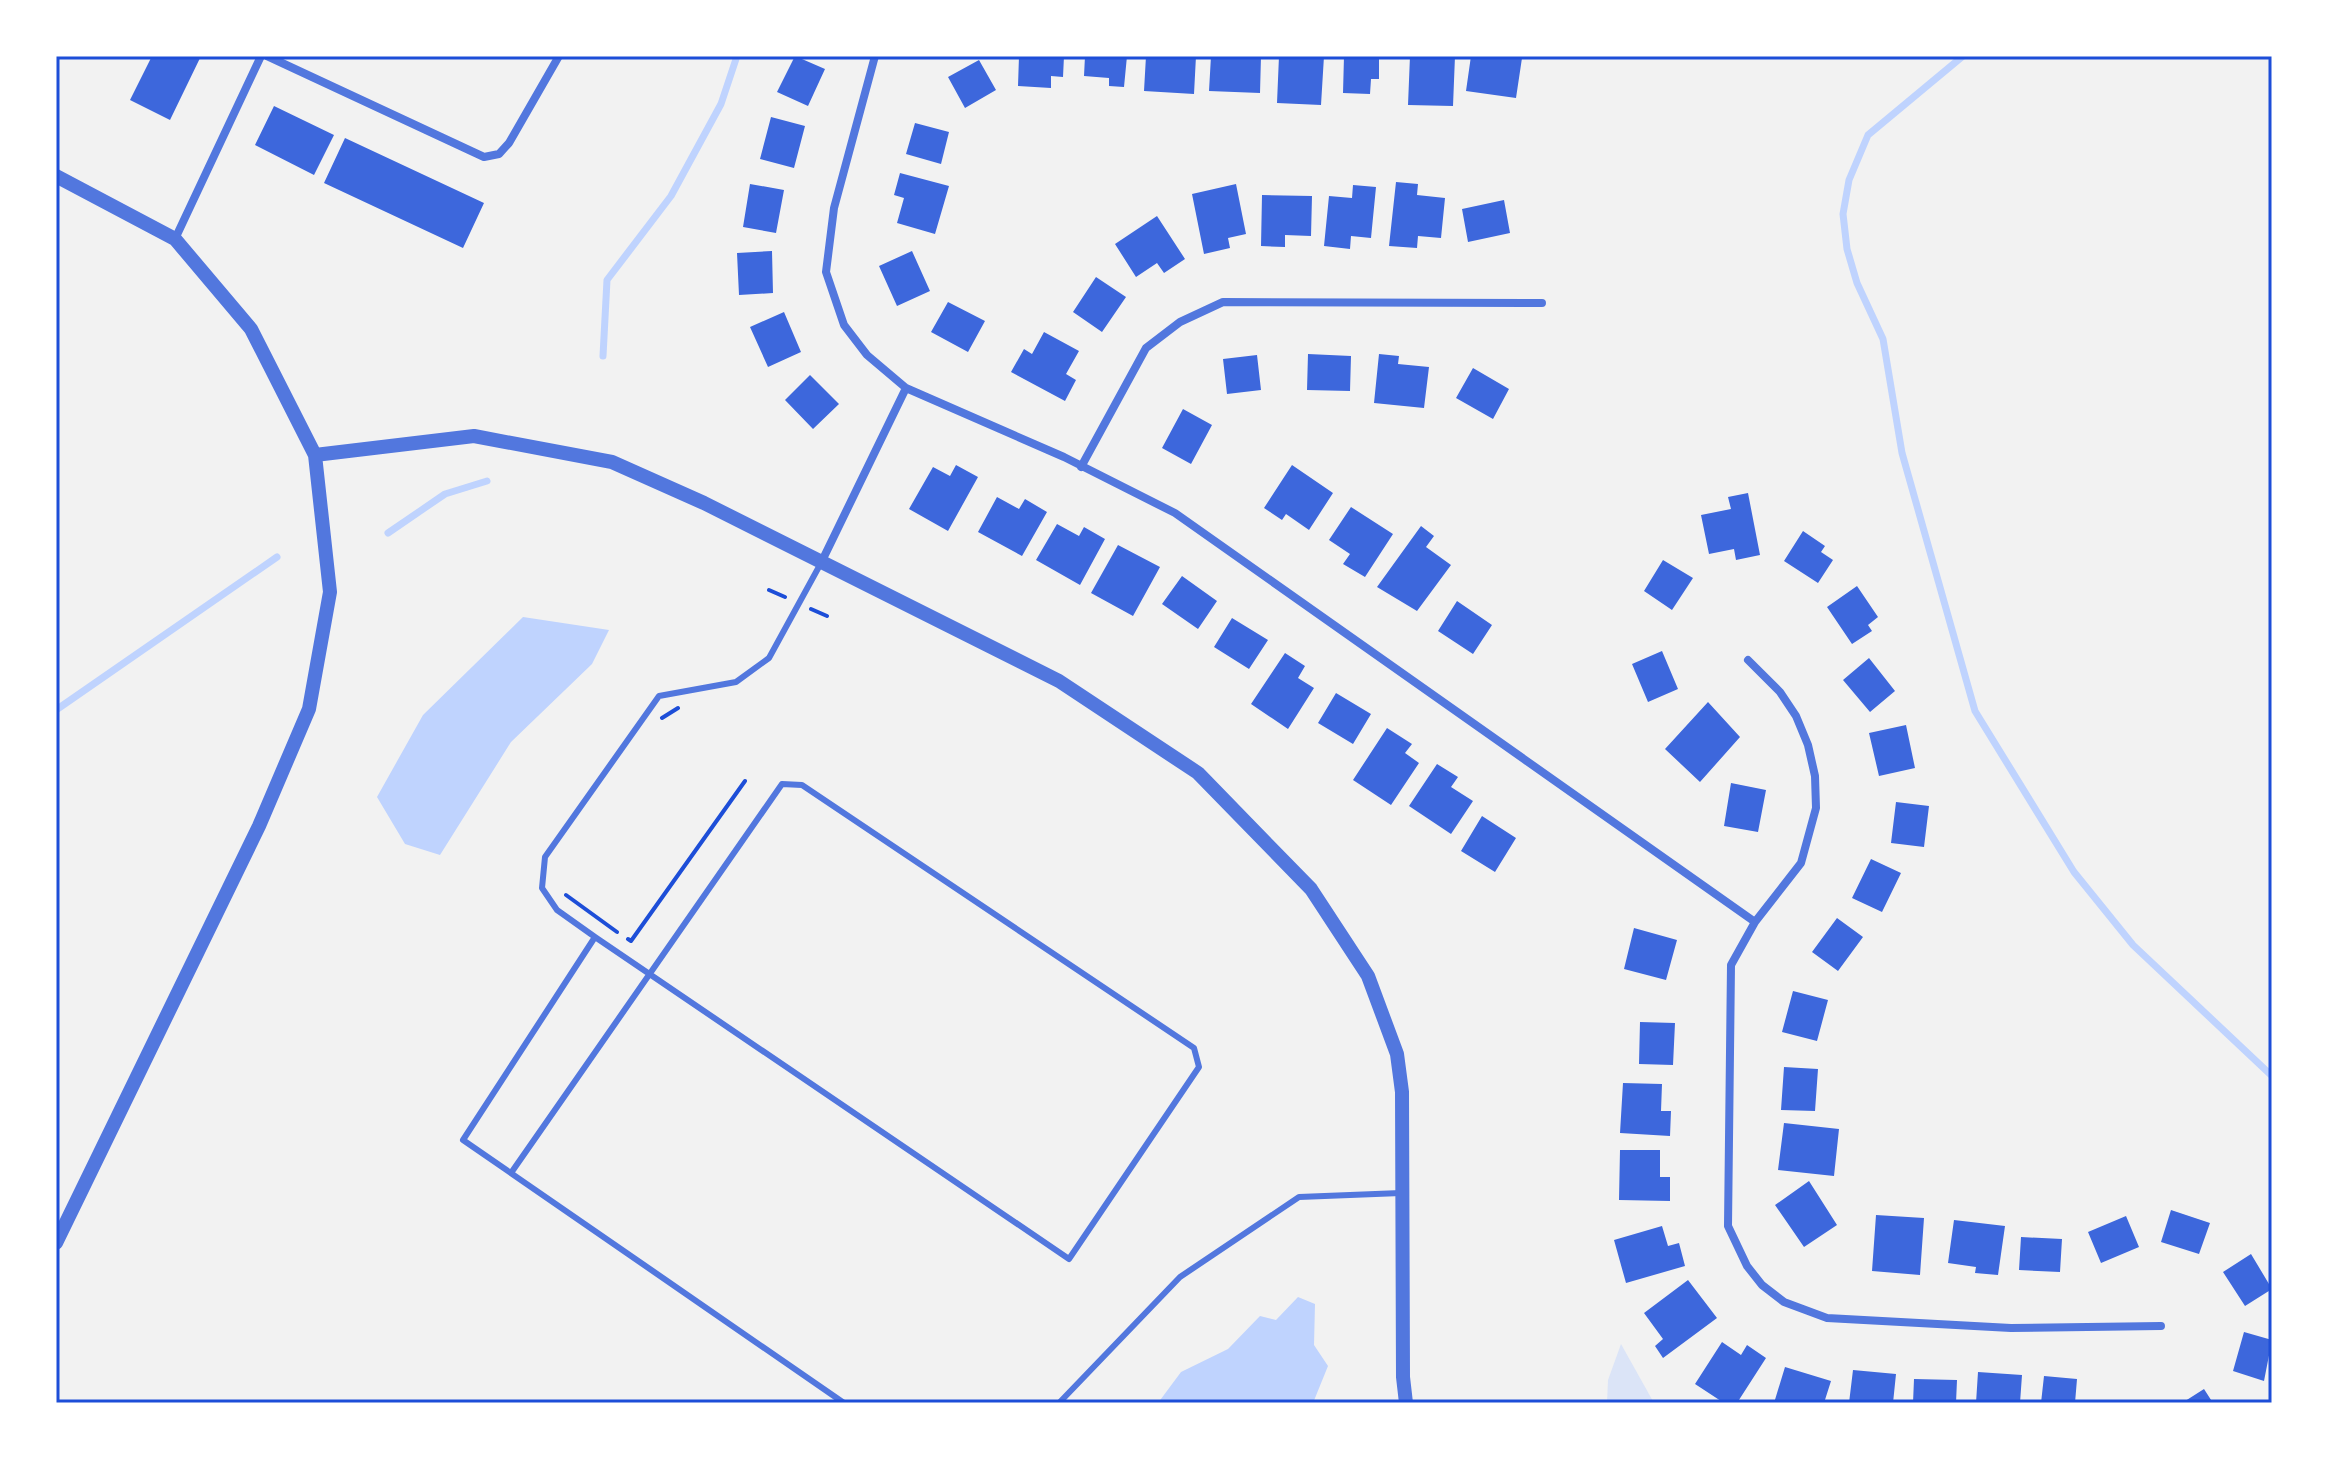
<svg xmlns="http://www.w3.org/2000/svg" width="2328" height="1459" viewBox="0 0 2328 1459" font-family="Spectral,serif">
<rect width="100%" height="100%" fill="#f2f2f2"/>
<path fill="#dbe4f7" d="M 1621,1344 L 1654,1403 L 1607,1403 L 1608,1380 Z"/>
<path fill="#bfd3fe" d="M 523,617 L 609,630 L 592,664 L 511,742 L 440,855 L 405,844 L 377,797 L 423,715 Z
M 1298,1297 L 1315,1304 L 1314,1345 L 1328,1366 L 1313,1403 L 1158,1403 L 1181,1372 L 1228,1349 L 1260,1316 L 1276,1320 Z"/>
<g fill="none" stroke-linecap="round" stroke-linejoin="round">
<path stroke="#bfd3fe" stroke-width="7" d="M 1963,56 L 1868,135 L 1849,180 L 1843,214 L 1847,249 L 1857,283 L 1883,339 L 1902,453 L 1975,711 L 2074,872 L 2133,945 L 2272,1076
M 603,356 L 607,280 L 671,196 L 721,104 L 737,56
M 388,533 L 445,494 L 487,481
M 56,710 L 277,557"/>
</g>
<path fill="#3d67dc" d="M 152,56 L 201,56 L 170,120 L 130,100 Z
M 795,56 L 825,69 L 808,106 L 777,92 Z
M 1019,56 L 1064,56 L 1063,77 L 1051,76 L 1051,88 L 1018,86 Z
M 1085,56 L 1127,56 L 1124,87 L 1109,86 L 1109,78 L 1084,76 Z
M 1146,56 L 1196,56 L 1194,94 L 1144,91 Z
M 1211,56 L 1261,56 L 1260,93 L 1209,91 Z
M 1279,56 L 1324,56 L 1321,105 L 1277,103 Z
M 1344,56 L 1379,56 L 1379,79 L 1371,79 L 1370,94 L 1343,93 Z
M 1410,56 L 1455,56 L 1453,106 L 1408,105 Z
M 1471,56 L 1522,58 L 1516,98 L 1466,91 Z
M 979,60 L 996,90 L 965,108 L 948,77 Z
M 274,106 L 334,135 L 314,175 L 255,145 Z
M 771,117 L 805,126 L 794,168 L 760,159 Z
M 915,123 L 949,132 L 941,164 L 906,154 Z
M 345,138 L 484,203 L 463,248 L 324,183 Z
M 900,173 L 949,186 L 935,234 L 897,223 L 904,198 L 894,195 Z
M 1396,182 L 1418,184 L 1417,195 L 1445,198 L 1441,238 L 1418,236 L 1417,248 L 1389,246 Z
M 750,184 L 784,190 L 776,233 L 743,227 Z
M 1236,184 L 1246,234 L 1228,238 L 1230,248 L 1204,254 L 1192,194 Z
M 1353,185 L 1376,187 L 1371,238 L 1351,236 L 1350,249 L 1324,246 L 1329,196 L 1352,198 Z
M 1262,195 L 1312,196 L 1311,236 L 1285,235 L 1285,247 L 1261,246 Z
M 1504,200 L 1510,233 L 1468,242 L 1462,209 Z
M 1157,216 L 1185,259 L 1164,273 L 1157,263 L 1136,277 L 1115,244 Z
M 772,251 L 773,293 L 739,295 L 737,253 Z
M 912,251 L 930,291 L 897,306 L 879,266 Z
M 1096,277 L 1126,297 L 1102,332 L 1073,312 Z
M 948,302 L 985,321 L 968,352 L 931,332 Z
M 784,312 L 801,352 L 768,367 L 750,327 Z
M 1044,332 L 1079,351 L 1066,374 L 1076,380 L 1065,401 L 1011,372 L 1024,349 L 1032,354 Z
M 1308,354 L 1351,356 L 1350,391 L 1307,390 Z
M 1379,354 L 1399,356 L 1398,364 L 1429,367 L 1424,408 L 1374,403 Z
M 1257,355 L 1261,390 L 1227,394 L 1223,359 Z
M 1473,368 L 1509,389 L 1493,419 L 1456,398 Z
M 810,375 L 839,404 L 813,429 L 785,400 Z
M 1183,409 L 1212,425 L 1191,464 L 1162,448 Z
M 956,465 L 978,477 L 948,531 L 909,509 L 933,467 L 950,476 Z
M 1292,465 L 1333,493 L 1309,530 L 1286,514 L 1282,520 L 1264,508 Z
M 1748,493 L 1760,555 L 1736,560 L 1734,549 L 1709,554 L 1701,515 L 1731,509 L 1728,497 Z
M 997,497 L 1019,509 L 1025,499 L 1047,512 L 1022,556 L 978,532 Z
M 1351,507 L 1393,534 L 1365,577 L 1343,564 L 1350,554 L 1329,540 Z
M 1057,524 L 1079,536 L 1084,527 L 1105,539 L 1080,585 L 1036,560 Z
M 1421,526 L 1434,536 L 1426,547 L 1451,565 L 1417,611 L 1377,587 Z
M 1803,531 L 1825,546 L 1821,552 L 1833,560 L 1818,583 L 1784,561 Z
M 1118,545 L 1160,567 L 1133,616 L 1091,593 Z
M 1663,560 L 1693,578 L 1672,610 L 1644,591 Z
M 1182,576 L 1217,601 L 1198,629 L 1162,604 Z
M 1857,586 L 1878,617 L 1868,625 L 1872,631 L 1852,644 L 1827,607 Z
M 1457,601 L 1492,625 L 1473,654 L 1438,631 Z
M 1232,618 L 1268,640 L 1249,669 L 1214,647 Z
M 1662,651 L 1678,689 L 1648,702 L 1632,664 Z
M 1285,653 L 1305,666 L 1298,678 L 1314,688 L 1288,729 L 1251,704 Z
M 1869,658 L 1895,691 L 1870,712 L 1843,680 Z
M 1336,693 L 1371,714 L 1353,744 L 1318,723 Z
M 1708,702 L 1740,737 L 1700,782 L 1665,749 Z
M 1906,725 L 1915,768 L 1879,776 L 1869,733 Z
M 1387,728 L 1412,744 L 1405,753 L 1419,763 L 1391,805 L 1353,780 Z
M 1437,764 L 1458,777 L 1451,787 L 1473,801 L 1451,834 L 1409,806 Z
M 1731,783 L 1766,790 L 1758,832 L 1724,826 Z
M 1896,802 L 1929,806 L 1924,847 L 1891,843 Z
M 1482,816 L 1516,838 L 1495,872 L 1461,851 Z
M 1871,859 L 1901,873 L 1882,912 L 1852,898 Z
M 1837,918 L 1863,937 L 1838,971 L 1812,952 Z
M 1634,928 L 1677,940 L 1666,980 L 1624,969 Z
M 1793,991 L 1828,1000 L 1817,1041 L 1782,1032 Z
M 1640,1022 L 1675,1023 L 1673,1065 L 1639,1064 Z
M 1784,1067 L 1818,1069 L 1815,1111 L 1781,1110 Z
M 1623,1083 L 1662,1084 L 1661,1111 L 1671,1111 L 1670,1136 L 1620,1133 Z
M 1784,1123 L 1839,1129 L 1834,1176 L 1778,1170 Z
M 1620,1150 L 1660,1150 L 1660,1177 L 1670,1177 L 1670,1201 L 1619,1200 Z
M 1809,1181 L 1837,1225 L 1804,1247 L 1775,1205 Z
M 2171,1210 L 2210,1223 L 2199,1254 L 2161,1242 Z
M 1876,1215 L 1924,1218 L 1920,1275 L 1872,1271 Z
M 2126,1216 L 2139,1247 L 2101,1263 L 2088,1232 Z
M 1954,1220 L 2005,1226 L 1998,1275 L 1975,1273 L 1976,1267 L 1948,1263 Z
M 1662,1226 L 1668,1246 L 1679,1243 L 1685,1266 L 1626,1283 L 1614,1240 Z
M 2021,1237 L 2062,1239 L 2060,1272 L 2019,1270 Z
M 2251,1254 L 2272,1289 L 2245,1306 L 2223,1272 Z
M 1688,1280 L 1717,1318 L 1663,1358 L 1655,1346 L 1663,1339 L 1644,1313 Z
M 2244,1332 L 2272,1340 L 2264,1381 L 2233,1371 Z
M 1722,1342 L 1741,1355 L 1747,1345 L 1766,1358 L 1737,1403 L 1724,1403 L 1695,1384 Z
M 1785,1367 L 1831,1381 L 1824,1403 L 1774,1403 Z
M 1853,1370 L 1896,1374 L 1893,1403 L 1849,1403 Z
M 1978,1372 L 2022,1375 L 2020,1403 L 1976,1403 Z
M 2044,1376 L 2077,1379 L 2075,1403 L 2041,1403 Z
M 1914,1379 L 1957,1380 L 1956,1403 L 1913,1403 Z
M 2204,1389 L 2213,1403 L 2182,1403 Z"/>
<g fill="none" stroke-linecap="round" stroke-linejoin="round">
<path stroke="#1d4ed8" stroke-width="4" d="M 769,590 L 785,597
M 811,609 L 827,616
M 662,718 L 678,708
M 566,895 L 617,932
M 628,939 L 631,941 L 745,781"/>
<path stroke="#5277de" stroke-width="6" d="M 821,563 L 769,658 L 736,682 L 659,696 L 545,857 L 542,888 L 557,910 L 595,937 L 463,1140 L 844,1403
M 511,1173 L 782,784 L 802,785 L 1194,1048 L 1199,1067 L 1069,1259 C 912,1151 753,1045 595,937
M 1059,1403 L 1180,1277 L 1299,1197 L 1401,1193"/>
<path stroke="#5277de" stroke-width="8" d="M 267,56 L 484,157 L 499,154 L 509,143 L 559,56
M 875,56 L 834,208 L 826,272 L 844,325 L 867,355 L 906,388 L 1064,457 L 1175,513 L 1755,922
M 175,239 L 261,56
M 1081,467 L 1146,348 L 1180,322 L 1223,302 L 1542,303
M 821,563 L 906,388
M 1748,660 L 1780,692 L 1796,716 L 1808,745 L 1815,776 L 1816,808 L 1801,863 L 1755,922 L 1731,965 L 1728,1226 L 1747,1266 L 1762,1285 L 1784,1302 L 1827,1318 L 2011,1328 L 2161,1326"/>
<path stroke="#5277de" stroke-width="14" d="M 56,176 L 175,239 L 251,329 L 315,455 L 330,592 L 309,709 L 259,826 L 56,1243
M 315,455 L 474,436 L 612,462 L 704,503 L 1059,681 L 1198,773 L 1311,889 L 1368,976 L 1397,1054 L 1402,1092 L 1403,1377 L 1406,1403"/>
</g>
<rect width="2328" height="1459" fill="none" stroke="#ffffff" stroke-width="116"/>
<rect x="58" y="58" width="2212" height="1343" fill="none" stroke="#1d4ed8" stroke-width="3"/>
</svg>
